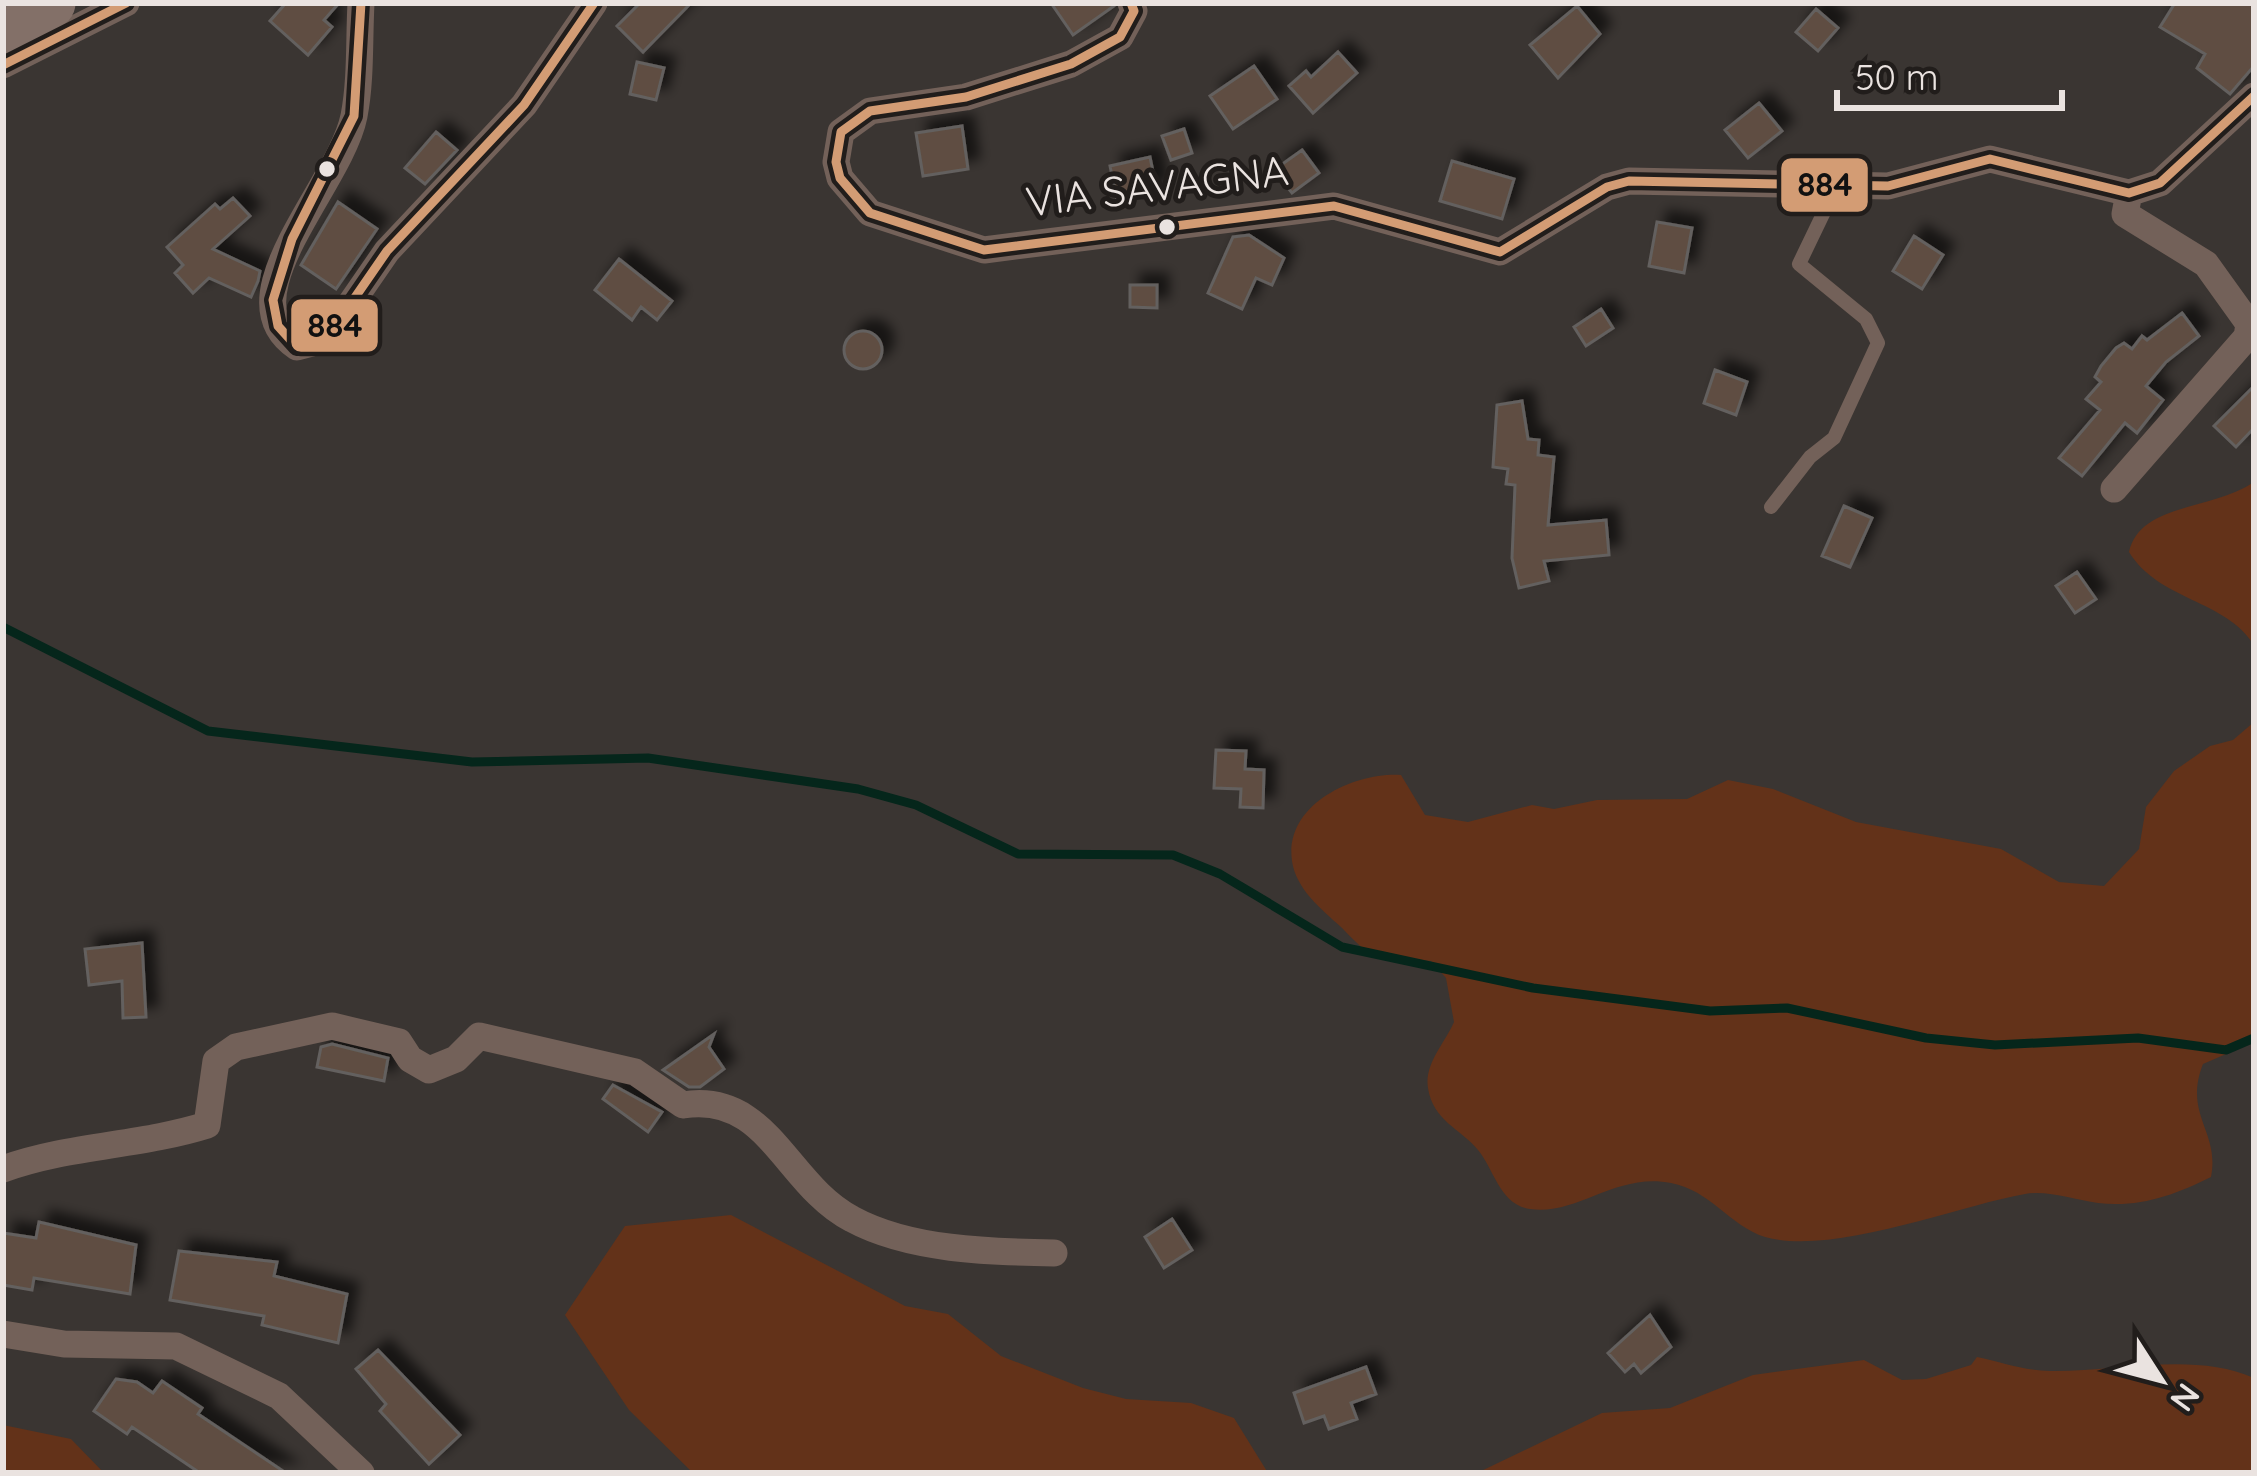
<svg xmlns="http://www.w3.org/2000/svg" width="2257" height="1476" viewBox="0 0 2257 1476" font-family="Quicksand,sans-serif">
<defs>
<filter id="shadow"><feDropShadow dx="11" dy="-11" stdDeviation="6" flood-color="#0009"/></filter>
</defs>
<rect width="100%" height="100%" fill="#3a3532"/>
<path fill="#633219" d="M 2254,482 L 2254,645 C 2225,599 2159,601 2129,552 C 2140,503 2211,511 2254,482 Z
M 2254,722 L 2254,1042 L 2203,1064 C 2183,1115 2220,1131 2211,1177 C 2175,1195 2139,1208 2098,1203 C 2075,1200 2048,1190 2025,1194 C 1957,1206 1833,1256 1765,1237 C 1730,1226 1710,1190 1671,1183 C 1616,1172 1577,1216 1530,1209 C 1500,1205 1494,1169 1478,1150 C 1460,1128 1433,1121 1428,1088 C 1424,1064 1445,1043 1454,1022 L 1446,978 L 1431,961 C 1416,959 1400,962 1385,959 C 1368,957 1353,939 1341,927 C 1321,909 1296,889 1292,861 C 1284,804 1355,772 1401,775 L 1425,815 L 1468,822 L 1532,805 L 1554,809 L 1597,800 L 1687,799 L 1728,780 L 1773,789 L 1856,822 L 2001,849 L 2059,882 L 2104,886 L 2139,849 L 2146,807 L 2174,771 L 2210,746 L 2233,740 Z
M 731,1215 L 905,1306 L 948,1314 L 1001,1356 L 1083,1388 L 1126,1399 L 1191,1403 L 1234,1418 L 1268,1473 L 693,1473 L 629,1410 L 565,1315 L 625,1226 Z
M 1977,1357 C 2001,1362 2026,1371 2050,1371 C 2114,1372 2195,1351 2254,1378 L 2254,1473 L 1477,1473 L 1602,1413 L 1670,1408 L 1753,1375 L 1864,1360 L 1902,1380 L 1926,1379 L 1971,1365 Z
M 3,1425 L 71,1439 L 104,1473 L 3,1473 Z"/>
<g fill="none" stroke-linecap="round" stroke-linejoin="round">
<path stroke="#05261b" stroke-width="9" d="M 3,627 L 208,731 L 472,762 L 648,758 L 858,789 L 916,805 L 1018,854 L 1173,855 L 1220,874 L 1342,947 L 1533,988 L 1710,1011 L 1787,1008 L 1926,1038 L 1995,1045 L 2138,1038 L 2226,1050 L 2254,1038"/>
</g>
<path fill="#5e4e42" stroke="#64605e" stroke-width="3" filter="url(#shadow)" d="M 286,3 L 339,3 L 324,20 L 332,27 L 308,55 L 270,21 Z
M 640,3 L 691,3 L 643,52 L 617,26 Z
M 1051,3 L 1113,3 L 1114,6 L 1073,35 Z
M 2175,3 L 2254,3 L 2254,66 L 2230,94 L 2197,68 L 2205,54 L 2160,27 Z
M 1577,6 L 1600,34 L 1558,78 L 1530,45 Z
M 1816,9 L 1838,28 L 1818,51 L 1796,32 Z
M 1338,52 L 1357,73 L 1313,113 L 1289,86 L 1306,71 L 1311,77 Z
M 637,62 L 664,68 L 656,100 L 630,94 Z
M 1254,66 L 1277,99 L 1233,129 L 1210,96 Z
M 1759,103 L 1782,131 L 1748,158 L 1725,130 Z
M 962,126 L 968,169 L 923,176 L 916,133 Z
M 1184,129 L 1192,153 L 1171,160 L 1162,136 Z
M 436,132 L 457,150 L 425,184 L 405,168 Z
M 1302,150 L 1319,173 L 1292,193 L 1274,170 Z
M 1150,157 L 1157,191 L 1117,200 L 1110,166 Z
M 1452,161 L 1514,179 L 1502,219 L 1440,201 Z
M 233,198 L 250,216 L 213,249 L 260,271 L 258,281 L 251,297 L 209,278 L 193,293 L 175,273 L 183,265 L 167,247 L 215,204 L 220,209 Z
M 338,202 L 377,229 L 336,289 L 301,265 Z
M 1657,222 L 1692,228 L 1684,273 L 1649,266 Z
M 1249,235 L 1284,258 L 1272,285 L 1256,278 L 1242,309 L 1208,293 L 1233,237 Z
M 1914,236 L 1943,255 L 1922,289 L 1893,271 Z
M 619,259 L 672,301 L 657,320 L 641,307 L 632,320 L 595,290 Z
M 1130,285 L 1157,285 L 1157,308 L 1130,307 Z
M 1601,309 L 1613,328 L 1586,346 L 1574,327 Z
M 2182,313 L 2199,336 L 2166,362 L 2146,386 L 2163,400 L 2137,433 L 2125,423 L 2082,476 L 2059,458 L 2100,410 L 2086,399 L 2101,382 L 2095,377 L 2101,366 L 2116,348 L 2124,343 L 2132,349 L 2142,336 L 2147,340 Z
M844 350a19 19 0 1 1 38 0a19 19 0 1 1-38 0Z
M 1715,370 L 1747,382 L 1736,415 L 1704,403 Z
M 2254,386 L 2254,428 L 2236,447 L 2214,426 Z
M 1522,401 L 1528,439 L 1539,440 L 1538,455 L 1554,457 L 1548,525 L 1606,520 L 1609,555 L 1544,561 L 1549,581 L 1519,588 L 1512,558 L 1515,485 L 1506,484 L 1508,469 L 1493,467 L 1497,405 Z
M 1844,506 L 1872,518 L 1850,567 L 1822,556 Z
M 2077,572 L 2096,599 L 2075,613 L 2056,586 Z
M 1216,750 L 1246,751 L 1245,769 L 1264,770 L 1263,808 L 1240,807 L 1241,789 L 1214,788 Z
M 142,943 L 146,1017 L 123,1018 L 122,981 L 89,985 L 85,949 Z
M 714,1034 L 709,1047 L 724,1069 L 700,1087 L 689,1087 L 663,1070 Z
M 332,1044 L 388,1058 L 384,1081 L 317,1067 L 321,1047 Z
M 613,1085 L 662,1112 L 648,1132 L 603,1099 Z
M 1172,1219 L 1192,1250 L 1164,1268 L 1145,1237 Z
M 39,1222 L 136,1245 L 130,1294 L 34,1278 L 32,1290 L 3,1285 L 3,1233 L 36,1238 Z
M 179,1251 L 277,1262 L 274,1276 L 347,1294 L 338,1343 L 262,1325 L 264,1316 L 170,1300 Z
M 1650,1315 L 1671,1347 L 1641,1373 L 1634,1364 L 1625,1372 L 1608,1353 Z
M 378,1350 L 460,1435 L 429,1464 L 380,1411 L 386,1404 L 356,1369 Z
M 1366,1367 L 1376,1394 L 1351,1403 L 1357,1419 L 1329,1429 L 1324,1416 L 1304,1423 L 1294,1393 Z
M 116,1379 L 137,1382 L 153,1393 L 162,1381 L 202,1408 L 198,1414 L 286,1473 L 200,1473 L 132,1427 L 127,1434 L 94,1411 Z"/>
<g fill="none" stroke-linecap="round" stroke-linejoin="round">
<path stroke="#736159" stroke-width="14" d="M 1771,507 L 1810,457 L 1834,438 L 1878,343 L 1866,319 L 1799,264 L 1837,185"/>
<path stroke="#736159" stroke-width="27" d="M 361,3 C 359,40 361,80 354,116 C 340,186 223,297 297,347 L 320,341 L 338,322 L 387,251 L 524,105 L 594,3
M 1131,3 L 1134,11 L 1120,37 L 1071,64 L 966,97 L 870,111 L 841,132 L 836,162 L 840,178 L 870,213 L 984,250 L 1334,206 L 1500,252 L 1607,187 L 1629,181 L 1888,186 L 1990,159 L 2129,193 L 2160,183 L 2254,96
M 3,65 L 126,3
M 2114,489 L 2247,337 L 2249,324 L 2206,264 L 2125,214 L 2129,193
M 3,1169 C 69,1145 140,1146 207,1125 L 216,1061 L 236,1047 L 332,1026 L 399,1042 L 410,1059 L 429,1070 L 456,1059 L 479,1036 L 635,1072 L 683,1105 C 768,1091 786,1185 852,1219 C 909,1250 990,1252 1054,1253
M 3,1334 L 64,1344 L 176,1346 L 279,1396 L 361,1473"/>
<path stroke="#837068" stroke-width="51" d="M 3,36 L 50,3"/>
<defs>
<path id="bus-1" d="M 361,3 L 354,116 L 292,239 L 273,300 L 278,326 L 297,347 L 320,341 L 338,322 L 387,251 L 524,105 L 594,3
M 1131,3 L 1134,11 L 1120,37 L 1071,64 L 966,97 L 870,111 L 841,132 L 836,162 L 840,178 L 870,213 L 984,250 L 1334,206 L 1500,252 L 1607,187 L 1629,181 L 1888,186 L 1990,159 L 2129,193 L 2160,183 L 2254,96
M 3,65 L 126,3"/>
</defs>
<use href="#bus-1" stroke="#211d1b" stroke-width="18"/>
<use href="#bus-1" stroke="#d39c74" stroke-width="9"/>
</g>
<g fill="#eae3e0" stroke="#211d1b" stroke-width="4.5">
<circle cx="327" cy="169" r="10"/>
<circle cx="1167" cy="227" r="10"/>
</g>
<g text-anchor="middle" stroke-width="10" stroke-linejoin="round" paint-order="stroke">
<g font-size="42" fill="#eae3e0" stroke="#211d1b">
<text transform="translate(1157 186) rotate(-7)" y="15">VIA SAVAGNA</text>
</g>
</g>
<g stroke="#211d1b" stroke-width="4.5">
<rect x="1779" y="156" width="91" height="58" rx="12" fill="#d39c74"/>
<rect x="289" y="297" width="91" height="57" rx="12" fill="#d39c74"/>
</g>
<g font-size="33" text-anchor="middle" font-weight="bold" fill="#111">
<text x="1825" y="196">884</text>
<text x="335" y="337">884</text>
</g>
<rect width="2257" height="1476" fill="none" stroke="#eae3e0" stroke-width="12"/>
<g transform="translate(2161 1380) rotate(126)" stroke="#211d1b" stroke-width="9" paint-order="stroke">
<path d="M0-9L21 45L0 30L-21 45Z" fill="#eae3e0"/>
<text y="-18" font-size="33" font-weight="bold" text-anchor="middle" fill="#eae3e0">N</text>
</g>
<path d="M1837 90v18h225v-18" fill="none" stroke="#eae3e0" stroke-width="6"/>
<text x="1855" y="90" font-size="36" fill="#eae3e0" stroke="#211d1b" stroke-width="9" paint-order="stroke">50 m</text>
</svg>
